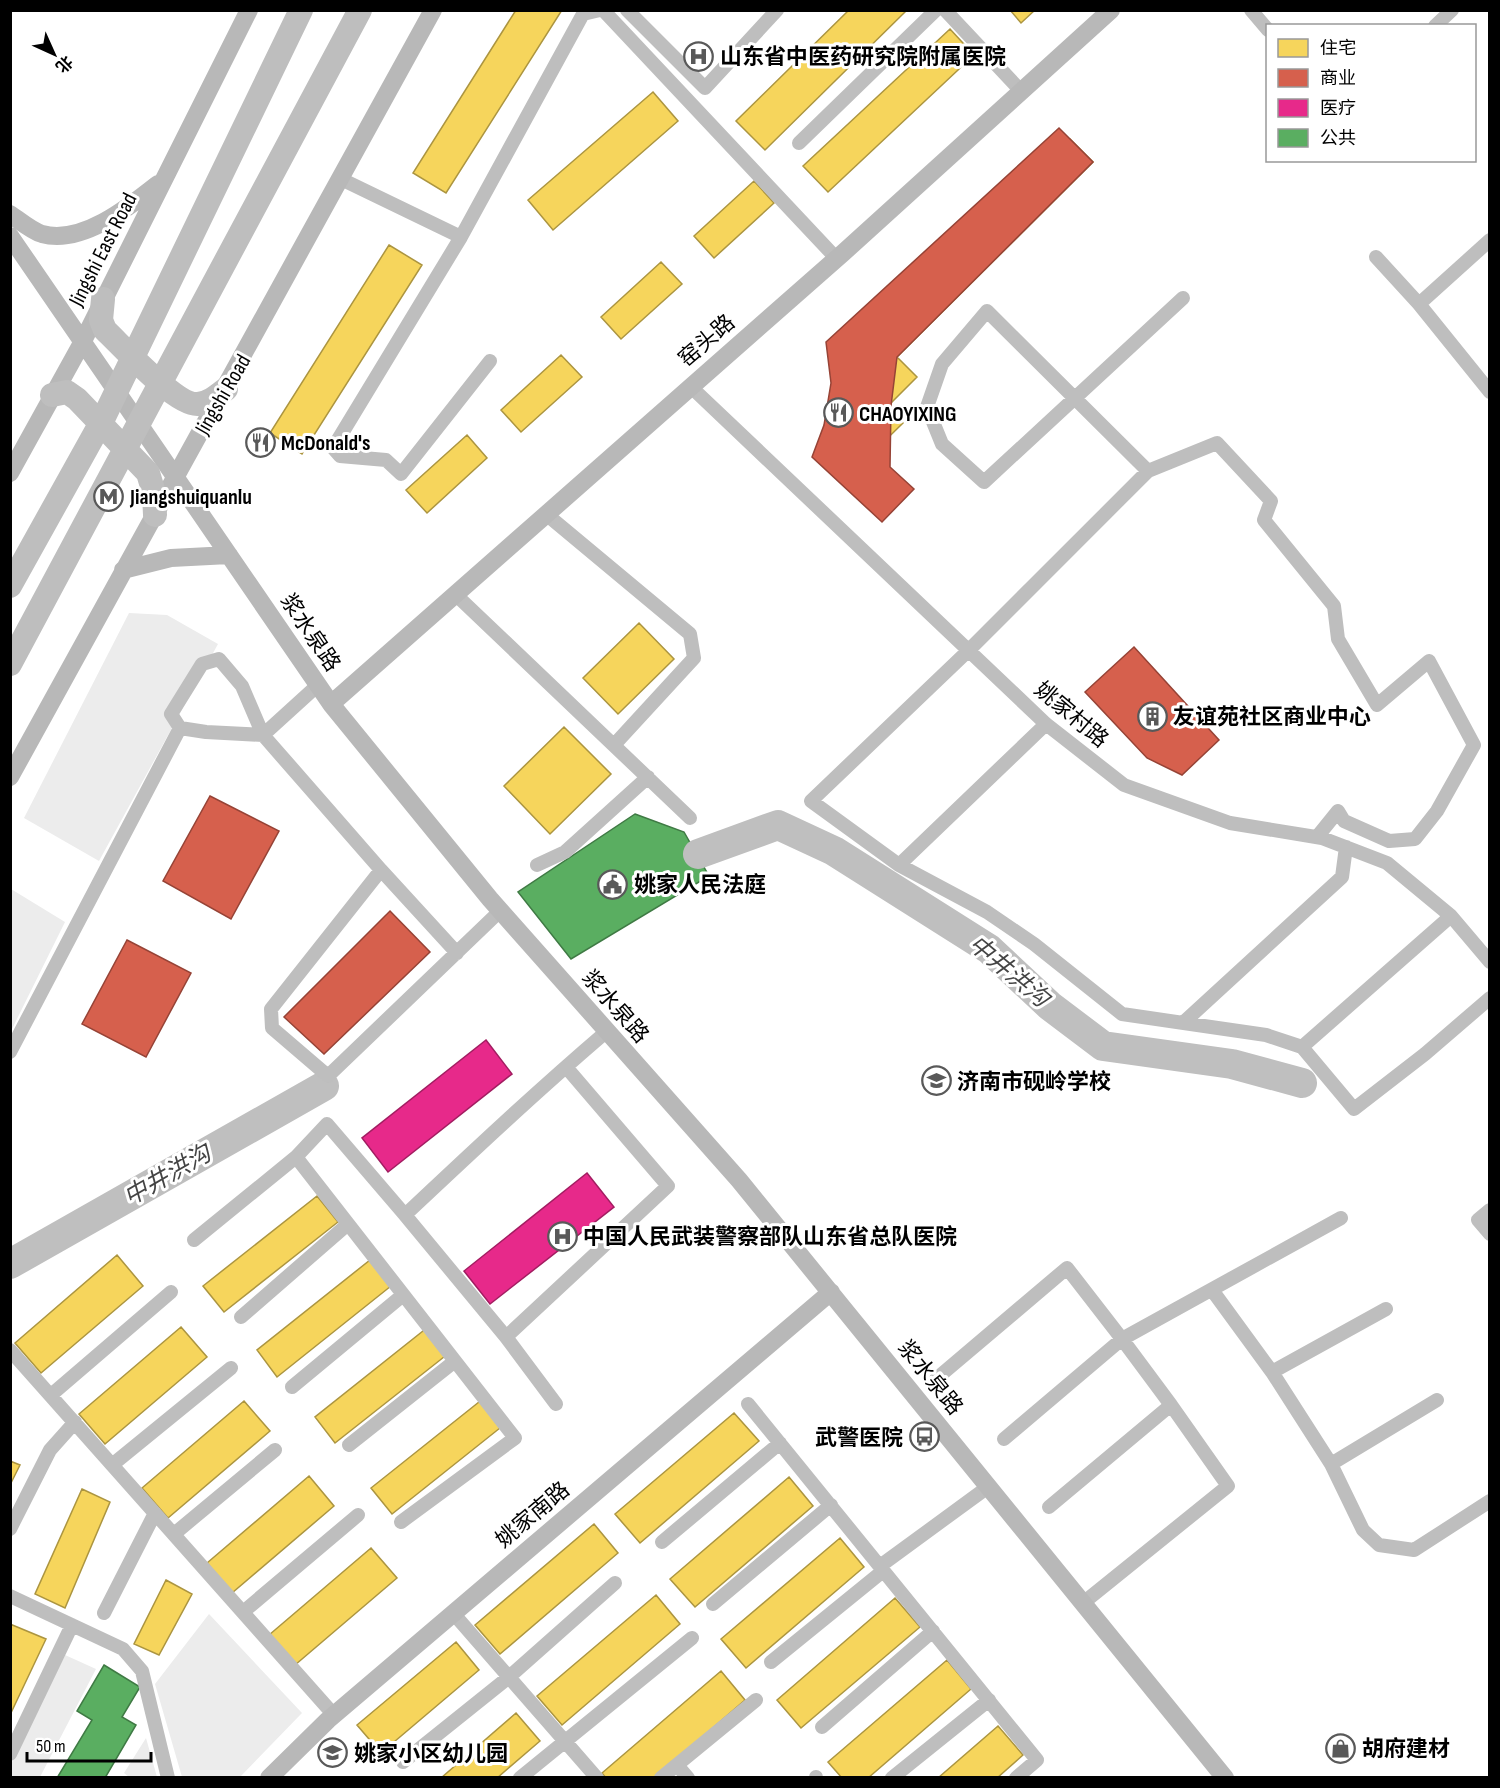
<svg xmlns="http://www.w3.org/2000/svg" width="1500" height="1788" viewBox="0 0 1500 1788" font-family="'Sofia Sans Condensed','Noto Sans SC',sans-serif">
<rect width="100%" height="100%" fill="#fff"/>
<path fill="#ececec" d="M 129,613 L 167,615 L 218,644 L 99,861 L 24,818 Z
M 11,889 L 65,922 L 11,1031 Z
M 209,1614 L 302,1713 L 240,1777 L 182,1777 L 155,1684 Z
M 65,1655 L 96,1669 L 40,1777 L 11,1777 L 10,1766 Z
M 146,1738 L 157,1777 L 129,1777 L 124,1773 Z"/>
<path fill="#f6d55c" stroke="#ac9540" stroke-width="1.5" d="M 516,10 L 562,10 L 446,193 L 413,173 Z
M 849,10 L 907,10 L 765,150 L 736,121 Z
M 1010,10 L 1035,10 L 1021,23 Z
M 950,29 L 974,55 L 828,192 L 803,166 Z
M 653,92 L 678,121 L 553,230 L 528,200 Z
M 1070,139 L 1093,162 L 897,357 L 917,377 L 887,407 L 903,423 L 850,475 L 826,451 L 879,400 L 856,378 L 883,352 L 869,338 Z
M 754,181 L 774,203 L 714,258 L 694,236 Z
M 389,245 L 422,265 L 302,454 L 270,433 Z
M 661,262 L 682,284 L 621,339 L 601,317 Z
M 561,355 L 582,377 L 521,432 L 501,410 Z
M 467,435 L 487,458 L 427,513 L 406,490 Z
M 639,623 L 674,659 L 618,714 L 583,678 Z
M 564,727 L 611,774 L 550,834 L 504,786 Z
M 317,1196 L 338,1222 L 224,1312 L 203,1286 Z
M 117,1255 L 143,1286 L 41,1373 L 15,1343 Z
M 370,1260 L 391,1286 L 277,1377 L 257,1350 Z
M 181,1327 L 207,1357 L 105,1444 L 79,1414 Z
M 428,1327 L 449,1353 L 335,1443 L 315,1417 Z
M 484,1398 L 505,1424 L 392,1514 L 371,1488 Z
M 244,1401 L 270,1431 L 168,1518 L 142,1488 Z
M 734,1413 L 759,1441 L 640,1543 L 615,1514 Z
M 10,1461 L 20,1465 L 10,1485 Z
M 309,1476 L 334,1506 L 232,1593 L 207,1563 Z
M 789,1477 L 813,1506 L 695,1607 L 670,1579 Z
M 82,1489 L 110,1502 L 65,1608 L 35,1594 Z
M 594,1524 L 618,1553 L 500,1654 L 475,1625 Z
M 840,1538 L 864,1567 L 746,1668 L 721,1639 Z
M 371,1548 L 397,1578 L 295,1665 L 269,1635 Z
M 166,1580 L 192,1594 L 159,1655 L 134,1644 Z
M 656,1595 L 680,1624 L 562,1725 L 537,1696 Z
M 895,1598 L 920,1627 L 801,1728 L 777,1700 Z
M 10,1624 L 46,1639 L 10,1715 Z
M 456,1642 L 479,1670 L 381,1753 L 357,1725 Z
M 947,1660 L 971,1689 L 868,1778 L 842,1778 L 828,1762 Z
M 721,1671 L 745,1700 L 655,1778 L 606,1778 L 602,1773 Z
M 516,1713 L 540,1741 L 497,1778 L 441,1778 Z
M 998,1726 L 1023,1755 L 997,1778 L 938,1778 Z"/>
<path fill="#d6604d" stroke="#964336" stroke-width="1.5" d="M 1059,128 L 1093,162 L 897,357 L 891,406 L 890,467 L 914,489 L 882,522 L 812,457 L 824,425 L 831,383 L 826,342 Z
M 1134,647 L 1219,740 L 1182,775 L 1147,758 L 1085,692 Z
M 210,796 L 279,831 L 231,919 L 163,881 Z
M 390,911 L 430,952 L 324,1054 L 284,1017 Z
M 127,940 L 191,973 L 146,1057 L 82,1024 Z"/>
<path fill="#e7298a" stroke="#a21d61" stroke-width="1.5" d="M 486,1040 L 512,1074 L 388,1172 L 362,1138 Z
M 587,1173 L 614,1207 L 490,1304 L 464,1271 Z"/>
<path fill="#5aae61" stroke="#3f7a44" stroke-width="1.5" d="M 635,814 L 684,832 L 709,876 L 571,959 L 518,892 Z
M 104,1665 L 140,1687 L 122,1717 L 136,1725 L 105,1778 L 57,1778 L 92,1720 L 77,1711 Z"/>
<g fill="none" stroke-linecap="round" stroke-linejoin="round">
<path stroke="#bfbfbf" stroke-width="30" d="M 698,854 L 778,825 L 834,851 L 989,949 L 1050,1006 L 1103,1046 L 1232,1064 L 1302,1083
M 10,1264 L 324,1086"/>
<path stroke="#bebebe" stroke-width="14" d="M 603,10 L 837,259
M 627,10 L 705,88 L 777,10
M 945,10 L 1021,91
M 1251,10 L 1268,30
M 1435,26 L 1452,10
M 799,143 L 936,10
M 341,179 L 461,237 L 583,14 L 600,10
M 461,237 L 333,448 L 340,456 L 386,460 L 401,474 L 490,361
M 1376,257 L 1419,304 L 1490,392
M 1419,304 L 1490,240
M 690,386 L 1046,724 L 1124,785 L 1230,823 L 1322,838 L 1387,863 L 1451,916 L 1490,962
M 1148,471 L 1217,443 L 1271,501 L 1264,520 L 1334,606 L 1338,639 L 1377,705 L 1429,661 L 1474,745 L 1437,811 L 1415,839 L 1389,841 L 1344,821 L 1338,811 L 1317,837
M 546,514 L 690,634 L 694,658 L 614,745
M 455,594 L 690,818
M 318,685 L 263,735 L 242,686 L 219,659 L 202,664 L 171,714 L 180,728 L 206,732 L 263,735 L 381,870 L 271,1009 L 272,1028 L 328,1076 L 500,911
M 1046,724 L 899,865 L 987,912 L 1034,944 L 1122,1014 L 1266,1035 L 1302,1047 L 1354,1109 L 1425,1054 L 1490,998
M 537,865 L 565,852 L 648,777
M 899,865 L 811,801 L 969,650 L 1148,471 C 1094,417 1040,364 987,311 L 942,364 L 927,407 L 942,444 L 984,482 L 1183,298
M 381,870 L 457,953
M 1183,1023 L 1342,877 L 1346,847
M 1302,1047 L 1451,916
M 10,1052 L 180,728
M 566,1067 L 668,1186 L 506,1337 L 405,1215 C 471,1153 537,1091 606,1032
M 1490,1210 L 1478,1220 L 1490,1234
M 194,1240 L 296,1157
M 1212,1290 L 1272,1372 L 1386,1309
M 241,1317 L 348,1224
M 506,1337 L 556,1404
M 10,1350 L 334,1715
M 1272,1372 L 1331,1464 L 1437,1400
M 936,1379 L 1067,1268 L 1122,1339 L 1341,1218
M 292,1387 L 403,1295
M 51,1395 L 171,1292
M 748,1404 L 1037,1760 L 1016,1778
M 1004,1439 L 1122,1339 L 1171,1405
M 349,1445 L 455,1361
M 1331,1464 L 1363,1530 L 1379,1545 L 1414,1550 L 1490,1501
M 112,1465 L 231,1368
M 1049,1507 L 1171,1405 L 1228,1486 L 1083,1603
M 401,1522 L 515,1438 L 296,1157 L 327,1124 L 405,1215
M 10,1529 L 50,1450 L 75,1422
M 174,1534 L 275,1450
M 662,1542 L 780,1443
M 880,1566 L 988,1487
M 10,1596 L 123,1649 L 142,1671 L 168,1778
M 713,1604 L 831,1505
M 243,1612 L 358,1515
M 104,1613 L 155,1513
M 453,1613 L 597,1778
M 771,1662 L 883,1571
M 822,1727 L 933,1631
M 10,1754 L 72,1625
M 403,1762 L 509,1677 L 615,1583
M 677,1765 L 688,1778
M 520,1778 L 692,1638
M 661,1778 L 756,1700
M 816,1778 L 816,1777
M 892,1778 L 989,1700"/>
<path stroke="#b8b8b8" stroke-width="18" d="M 10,214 C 20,221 32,231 42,234 C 82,245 129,207 158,184
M 10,236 L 331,704 L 490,899 L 739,1180 L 1225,1778
M 10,473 L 83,341 L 249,10
M 123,570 L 171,558 L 229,555
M 331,704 L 843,253 L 1111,10
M 10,777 L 433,10
M 269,1778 L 328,1720 L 831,1292"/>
<path stroke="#bebebe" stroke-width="24" d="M 103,299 L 101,320 L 105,330 C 123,347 176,406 198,404 C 209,403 217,396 226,389
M 52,395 L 67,392 L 77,399 L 148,473 L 154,493 L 155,515
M 10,586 L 104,417 L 301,10
M 10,664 L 360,10"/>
</g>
<defs>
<symbol id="hospital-ring" viewBox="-11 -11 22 22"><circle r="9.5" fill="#fff" stroke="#595959" stroke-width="1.5"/><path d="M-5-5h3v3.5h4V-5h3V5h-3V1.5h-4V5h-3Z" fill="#595959"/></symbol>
<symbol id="restaurant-ring" viewBox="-11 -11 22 22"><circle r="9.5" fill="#fff" stroke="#595959" stroke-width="1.5"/><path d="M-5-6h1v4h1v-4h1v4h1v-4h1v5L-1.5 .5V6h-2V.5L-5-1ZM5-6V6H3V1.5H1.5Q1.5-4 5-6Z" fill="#595959"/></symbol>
<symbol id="metro-ring" viewBox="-11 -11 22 22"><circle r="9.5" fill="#fff" stroke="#595959" stroke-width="1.5"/><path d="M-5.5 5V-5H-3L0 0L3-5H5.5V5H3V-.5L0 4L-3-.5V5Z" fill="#595959"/></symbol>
<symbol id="building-ring" viewBox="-11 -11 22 22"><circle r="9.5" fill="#fff" stroke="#595959" stroke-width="1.5"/><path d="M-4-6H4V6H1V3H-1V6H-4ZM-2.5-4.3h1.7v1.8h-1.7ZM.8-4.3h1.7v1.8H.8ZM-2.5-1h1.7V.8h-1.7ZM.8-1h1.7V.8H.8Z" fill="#595959"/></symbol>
<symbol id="civic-ring" viewBox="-11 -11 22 22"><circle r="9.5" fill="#fff" stroke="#595959" stroke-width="1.5"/><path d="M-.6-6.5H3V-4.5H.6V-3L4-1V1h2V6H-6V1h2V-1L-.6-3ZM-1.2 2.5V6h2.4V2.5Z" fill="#595959"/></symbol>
<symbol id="school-ring" viewBox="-11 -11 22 22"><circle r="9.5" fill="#fff" stroke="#595959" stroke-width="1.5"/><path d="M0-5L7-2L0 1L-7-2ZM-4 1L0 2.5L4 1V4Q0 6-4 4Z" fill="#595959"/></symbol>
<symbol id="bus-ring" viewBox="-11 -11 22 22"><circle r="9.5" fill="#fff" stroke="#595959" stroke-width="1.5"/><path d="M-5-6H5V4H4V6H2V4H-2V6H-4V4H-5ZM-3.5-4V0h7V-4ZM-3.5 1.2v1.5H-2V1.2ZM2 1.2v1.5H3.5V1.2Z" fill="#595959"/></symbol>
<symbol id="shop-ring" viewBox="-11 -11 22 22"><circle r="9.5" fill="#fff" stroke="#595959" stroke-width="1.5"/><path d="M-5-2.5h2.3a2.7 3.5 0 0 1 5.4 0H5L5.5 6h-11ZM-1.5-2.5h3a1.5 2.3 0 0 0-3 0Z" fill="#595959"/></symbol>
</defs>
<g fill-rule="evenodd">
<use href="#hospital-ring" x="682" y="40" width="33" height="33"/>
<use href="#restaurant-ring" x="822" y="396" width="33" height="33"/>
<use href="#restaurant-ring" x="244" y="426" width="33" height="33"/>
<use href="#metro-ring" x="92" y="480" width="33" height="33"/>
<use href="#building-ring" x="1136" y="700" width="33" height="33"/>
<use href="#civic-ring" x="596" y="868" width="33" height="33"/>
<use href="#school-ring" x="920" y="1064" width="33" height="33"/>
<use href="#hospital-ring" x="546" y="1220" width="33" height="33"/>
<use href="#bus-ring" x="908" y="1420" width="33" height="33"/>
<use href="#shop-ring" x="1324" y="1732" width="33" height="33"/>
<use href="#school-ring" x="316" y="1736" width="33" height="33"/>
</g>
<g text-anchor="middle" stroke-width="6" stroke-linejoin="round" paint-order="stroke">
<g font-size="22" font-weight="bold" fill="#000" stroke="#fff" text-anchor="start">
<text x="720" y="64">山东省中医药研究院附属医院</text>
<text x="859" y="421">CHAOYIXING</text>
<text x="281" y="450">McDonald's</text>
<text x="130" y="504">Jiangshuiquanlu</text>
<text x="1173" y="724">友谊苑社区商业中心</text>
<text x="634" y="892">姚家人民法庭</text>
<text x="957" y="1089">济南市砚岭学校</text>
<text x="583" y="1244">中国人民武装警察部队山东省总队医院</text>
<text x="903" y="1445" text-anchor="end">武警医院</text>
<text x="1362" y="1756">胡府建材</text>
<text x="354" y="1761">姚家小区幼儿园</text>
</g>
<g font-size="22" fill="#000" stroke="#fff">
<text transform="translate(102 249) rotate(-63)" y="8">Jingshi East Road</text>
<text transform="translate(706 340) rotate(-41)" y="8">窑头路</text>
<text transform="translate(222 394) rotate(-60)" y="8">Jingshi Road</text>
<text transform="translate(311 632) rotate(56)" y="8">浆水泉路</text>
<text transform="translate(1072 714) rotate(40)" y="8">姚家村路</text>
<text transform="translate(616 1006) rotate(49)" y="8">浆水泉路</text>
<text transform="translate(931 1377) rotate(51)" y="8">浆水泉路</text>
<text transform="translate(532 1514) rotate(-40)" y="8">姚家南路</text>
</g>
<g font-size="24" font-style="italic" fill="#444" stroke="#fff">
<text transform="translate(1009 971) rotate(40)" y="8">中井洪沟</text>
<text transform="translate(167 1175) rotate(-30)" y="8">中井洪沟</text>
</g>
</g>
<rect width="1500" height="1788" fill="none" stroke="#000000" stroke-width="24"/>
<rect x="1266" y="24" width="210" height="138" fill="#ffffff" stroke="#999999" stroke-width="1.5"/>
<rect x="1278" y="39" width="30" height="18" fill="#f6d55c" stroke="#999999" stroke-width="1.5"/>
<text x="1320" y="54" font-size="18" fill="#000000">住宅</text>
<rect x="1278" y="69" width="30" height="18" fill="#d6604d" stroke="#999999" stroke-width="1.5"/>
<text x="1320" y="84" font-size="18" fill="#000000">商业</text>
<rect x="1278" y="99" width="30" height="18" fill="#e7298a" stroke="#999999" stroke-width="1.5"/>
<text x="1320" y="114" font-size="18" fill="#000000">医疗</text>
<rect x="1278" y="129" width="30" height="18" fill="#5aae61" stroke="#999999" stroke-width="1.5"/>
<text x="1320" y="144" font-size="18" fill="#000000">公共</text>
<g transform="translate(54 54) rotate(135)" stroke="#ffffff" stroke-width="4.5" paint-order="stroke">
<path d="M0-4.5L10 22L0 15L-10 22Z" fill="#000000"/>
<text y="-9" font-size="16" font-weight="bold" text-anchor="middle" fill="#000000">北</text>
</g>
<path d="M27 1752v9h124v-9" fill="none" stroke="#000000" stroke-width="3"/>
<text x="36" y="1752" font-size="18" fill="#000000" stroke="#ffffff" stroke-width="4.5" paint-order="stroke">50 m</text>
</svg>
